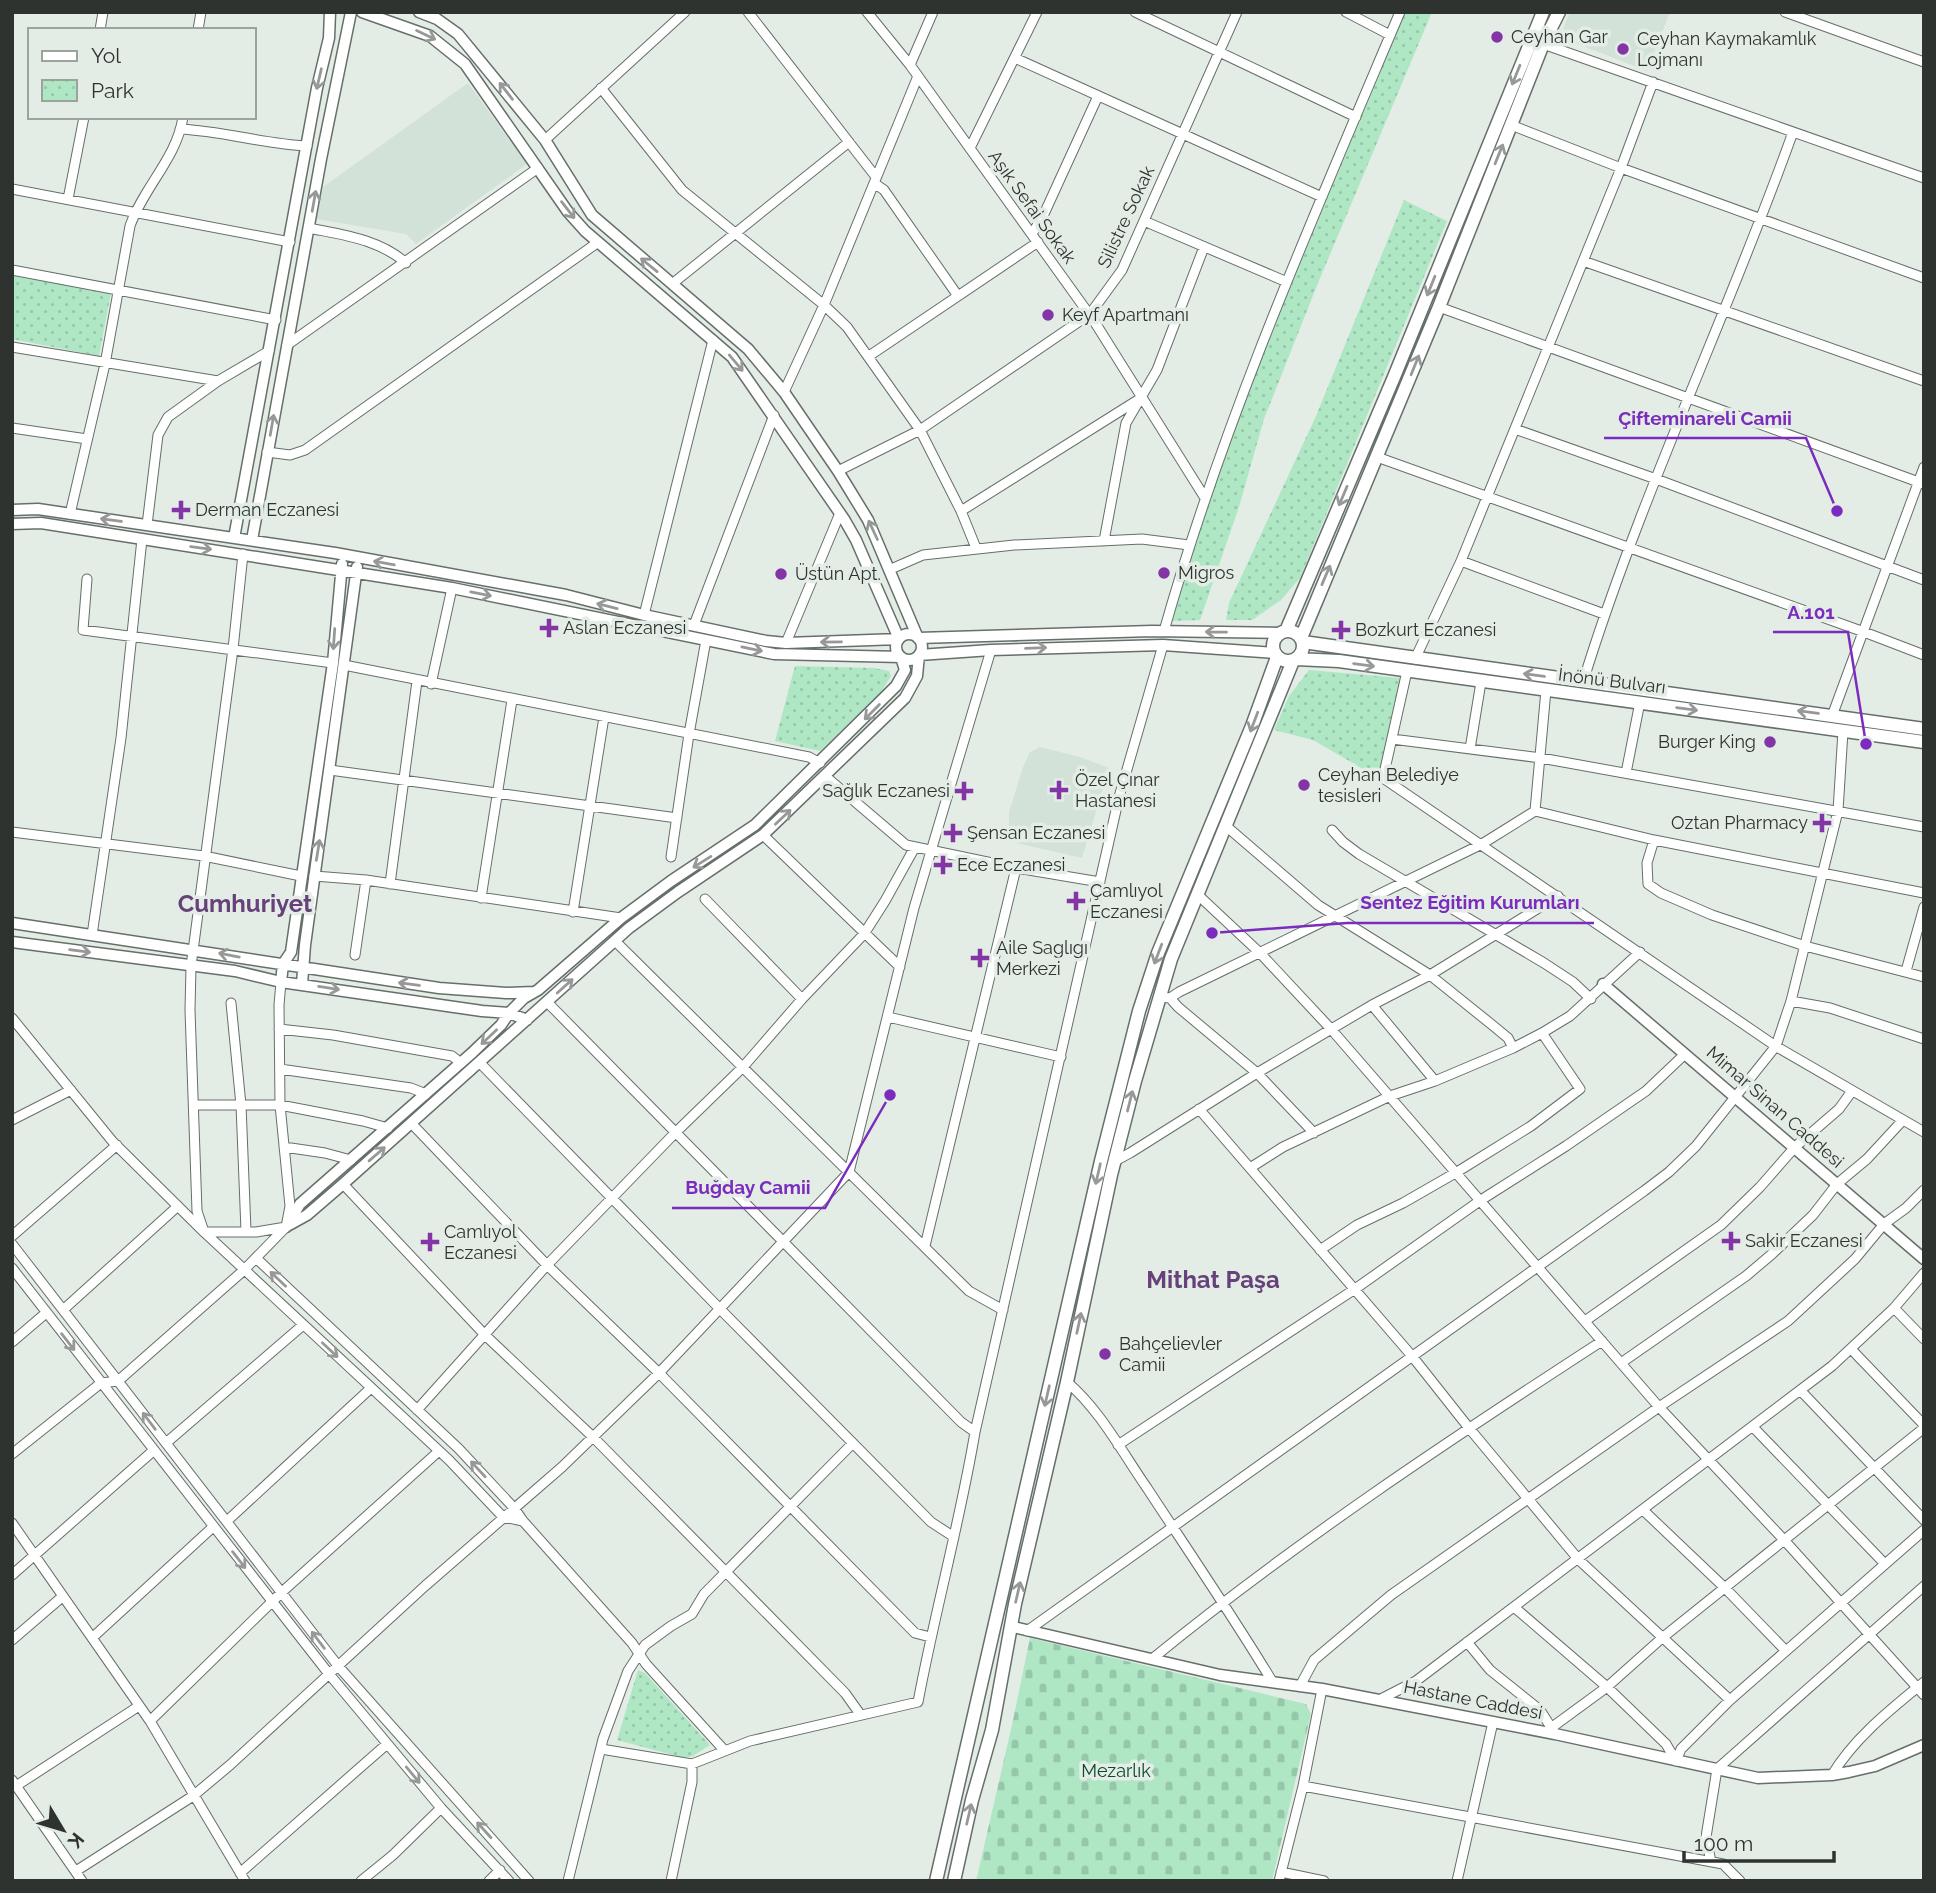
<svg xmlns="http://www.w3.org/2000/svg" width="1936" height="1893" viewBox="0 0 1936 1893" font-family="Raleway,sans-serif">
<defs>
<pattern id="cemetery-stones" width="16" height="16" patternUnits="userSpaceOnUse" patternTransform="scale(1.75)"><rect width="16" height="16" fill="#afe7c5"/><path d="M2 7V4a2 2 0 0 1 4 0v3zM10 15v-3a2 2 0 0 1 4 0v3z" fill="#97c7aa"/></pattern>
<pattern id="park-dots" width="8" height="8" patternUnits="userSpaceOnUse" patternTransform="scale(1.75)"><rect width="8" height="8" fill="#afe7c5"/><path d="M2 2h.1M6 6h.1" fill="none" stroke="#97c7aa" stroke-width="1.8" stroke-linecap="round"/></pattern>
</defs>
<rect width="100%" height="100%" fill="#e3ede6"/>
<path fill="#d2e2d8" d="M 1572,12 L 1670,12 L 1647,71 L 1560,37 L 1568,16 Z
M 468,83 L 527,164 L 416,244 L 406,234 L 316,219 L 323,187 Z
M 1040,747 L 1080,757 L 1109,768 L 1082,858 L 1016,843 L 1009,830 L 1009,812 L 1023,767 L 1030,752 Z"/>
<path fill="#afe7c5" d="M 1314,649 L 1924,733 L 1924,736 L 1314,652 Z"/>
<path fill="url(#cemetery-stones)" d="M 1030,1638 L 1306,1704 L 1311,1714 L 1272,1881 L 976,1881 L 1012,1725 Z"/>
<path fill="url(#park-dots)" d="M 1399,12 L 1432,12 L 1318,283 L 1264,419 L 1239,507 L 1200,620 L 1172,621 L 1197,520 L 1263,342 Z
M 1404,200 L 1447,221 L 1300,578 L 1281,600 L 1252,620 L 1226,620 L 1229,603 L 1316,416 Z
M 12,275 L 111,293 L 99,356 L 12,339 Z
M 795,666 L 874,668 L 889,671 L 891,676 L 881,692 L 820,751 L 775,741 Z
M 1309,670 L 1400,678 L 1400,703 L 1383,778 L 1368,772 L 1313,740 L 1274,730 L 1289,696 Z
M 638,1670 L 645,1673 L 710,1745 L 693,1756 L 684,1758 L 617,1740 Z"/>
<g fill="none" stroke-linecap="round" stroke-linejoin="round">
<defs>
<path id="minor" d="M 748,12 L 876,177
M 867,12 L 910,65 L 1094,321 L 1205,498
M 1135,12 L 1356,117
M 1346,12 L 1390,35
M 1785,12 L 1924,62
M 100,30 L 103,12
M 198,30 L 201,12
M 1543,44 L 1924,178
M 1015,58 L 1322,197
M 910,65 L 933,12
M 601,88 L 682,190 L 824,305 L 847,327 L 920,430 L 961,511 L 976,548
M 1511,125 L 1621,168 L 1924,278
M 180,129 C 223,131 264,144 307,146
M 545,140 L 685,12
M 970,148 L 1037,12
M 874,183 L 884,190 L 958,296
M 12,189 L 290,242
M 68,199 L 84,117
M 1144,221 L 1287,282
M 309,228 C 343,235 379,239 406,263
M 1032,234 L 1044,214 L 1098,96
M 1583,261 L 1924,381
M 12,270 L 276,320
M 672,284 L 849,142
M 1439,307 L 1924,484
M 287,345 L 538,168
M 12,347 L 218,381
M 869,356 L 1038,242
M 784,392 L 824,305 L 918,76
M 12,428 L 87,439
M 1515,429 L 1656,479 L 1924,580
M 267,452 L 290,455 L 305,450 L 597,243
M 1377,457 L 1864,632 L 1924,655
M 838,471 L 920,430 L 1090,314 L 1122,270 L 1237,12
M 961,511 L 1141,398
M 70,514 L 105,364 L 130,226 C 143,188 177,158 183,117
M 147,525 L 158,435 L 168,417 L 218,381 L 269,351
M 1104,541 L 1126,423 L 1157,370 L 1204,247
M 243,554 L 233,649 L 191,966 L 190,1010 L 197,1211 L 204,1232 L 449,1460 L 503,1517 L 523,1521
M 1461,561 L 1604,614
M 891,569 L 923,555 L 1014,545 L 1142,539 L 1189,545
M 87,579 L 83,630 L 333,663
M 644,615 L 713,340
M 694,625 L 774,415
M 1164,631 C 1224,419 1314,215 1400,12
M 786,643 L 840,513
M 1415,659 L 1461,561 L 1621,168 L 1653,82
M 344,665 L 809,757 L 820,763
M 1407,671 L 1383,778 L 1777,1047 L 1924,1132
M 1583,682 C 1641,494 1727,317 1793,132
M 431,684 L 452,588
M 1832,716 L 1924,467
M 1392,739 L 1541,758 L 1924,827
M 1470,749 L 1481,682
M 330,770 L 677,818
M 1626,773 L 1640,702
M 825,776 L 906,845 L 1016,868 L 1100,882
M 1535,811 L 1654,840 L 1924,893
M 1226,826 L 1318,905 L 1430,975 L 1491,1024 L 1508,1038 L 1513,1048
M 1332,830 L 1343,842 L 1359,854 L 1544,963 L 1573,982 L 1591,999
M 12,832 L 204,856 L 301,876
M 763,835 L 900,967
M 1654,840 L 1647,863 L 1648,884 L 1661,893 L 1712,915 L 1805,946 L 1924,977
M 671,857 L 689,734 L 706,640
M 314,876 L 366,880 L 621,918
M 390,884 L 417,681
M 1197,894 L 1260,953 L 1331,1029 L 1659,1407 L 1785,1541 L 1924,1695
M 481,898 L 512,700
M 705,899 L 802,999
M 573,912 L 604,717
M 92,935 L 121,738 L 142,539
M 615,941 L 969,1291 L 1003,1310
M 355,955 L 366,880
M 1906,971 L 1924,907
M 1159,997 L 1170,998 L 1179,992 L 1482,844 L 1535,811 L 1546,690
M 1170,998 L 1178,1007 L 1257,1073 L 1314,1133
M 1791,1001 L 1830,1008 L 1924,1039
M 547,1002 L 961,1422 L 975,1432
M 231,1003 L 241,1105 L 246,1231
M 1372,1005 L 1435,1081
M 888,1017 L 1061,1057
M 12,1018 L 113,1142 L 204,1232 L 256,1232 L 286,1227
M 279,1029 L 333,1035 L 452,1056 L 461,1063
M 480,1063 L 719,1308 L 931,1522 L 954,1537
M 280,1069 L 411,1088 L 426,1094
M 194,1105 L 280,1105 L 363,1121 L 388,1128
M 1199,1109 L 1412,1356 L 1469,1428 L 1579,1560 L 1730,1700
M 12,1120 L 71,1090
M 412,1124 L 547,1265 L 659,1373 L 915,1633 L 930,1637
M 284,1147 L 325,1153 L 351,1160
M 1115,1161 L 1130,1153 L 1257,1073 L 1372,1005 L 1430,975 L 1558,896
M 1250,1168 L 1283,1147 L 1390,1096 L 1435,1081 L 1513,1048 L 1542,1033 L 1570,1016 L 1640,952
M 343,1184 L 485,1335 L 593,1437 L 845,1693 L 860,1714
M 12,1236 L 117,1145
M 12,1244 L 339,1667 L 529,1881
M 925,1246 L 1016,868
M 1320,1250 L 1357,1225 L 1403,1203 L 1457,1172 L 1531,1126 L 1580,1089 L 1542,1033
M 256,1258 L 459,1449 L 514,1508 L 523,1521 L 632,1643 L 646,1664 L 725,1751
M 12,1268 L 329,1674 L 441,1808 L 509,1881
M 1894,1308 L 1924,1339
M 63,1310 L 178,1206
M 1585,1321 L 1721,1225 L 1760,1187 L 1795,1147 L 1839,1109 L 1852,1091
M 12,1342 L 46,1313
M 1851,1349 L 1924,1425
M 1621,1363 L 1746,1276 L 1772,1254 L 1813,1215 L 1837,1184 L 1867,1159 L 1903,1120
M 1067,1382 C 1100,1410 1122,1452 1147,1488 C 1189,1552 1232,1615 1272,1681
M 1801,1391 L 1924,1520
M 417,1410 L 547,1265 L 675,1133 L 743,1067 L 802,999 L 864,934 L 885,901 L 915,847
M 1753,1427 L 1885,1564
M 166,1443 L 303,1325
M 1118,1445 L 1355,1289 L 1481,1200 L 1566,1146 L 1646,1091 L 1685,1054
M 12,1454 L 101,1383 L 118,1381 L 244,1270 L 286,1227 L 290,1206 L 280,1105 L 279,1005 L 281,982
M 1643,1510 L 1725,1588 L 1786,1651
M 227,1521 L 371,1388
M 12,1523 L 150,1721 L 245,1881
M 12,1575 L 153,1451
M 1514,1607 L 1607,1687 L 1666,1744 L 1676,1761
M 1027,1631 L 1644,1191 L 1669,1172 L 1696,1146 L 1776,1046 L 1791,1001 L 1838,811 L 1843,731
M 92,1638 L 213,1527
M 12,1640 L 62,1597
M 1467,1642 L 1490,1670 L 1540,1710 L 1554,1732
M 1152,1659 C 1294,1543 1448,1441 1602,1341
M 1300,1686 L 1314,1660 L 1391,1595 L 1659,1407 L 1788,1321 L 1855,1259 L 1884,1224 L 1906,1208 L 1924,1190
M 1379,1700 L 1416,1681 L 1832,1366 L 1894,1308 L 1924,1273
M 150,1721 L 282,1592 L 439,1451
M 1551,1728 L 1607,1687 L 1662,1638 L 1924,1428
M 601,1749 L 692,1764 L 750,1741 L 918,1702 C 935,1611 960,1522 975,1432 L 1119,797 L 1163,645
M 1676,1761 L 1681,1749 L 1730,1700 L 1924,1530
M 1832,1775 C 1854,1738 1891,1709 1924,1682
M 12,1780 L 82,1881
M 16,1786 L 139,1706
M 1303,1786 L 1723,1864 L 1740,1881
M 1711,1862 L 1706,1837 L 1717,1769 L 1924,1586
M 76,1871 L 193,1796 L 230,1765 L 425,1586 L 562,1467 L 659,1373 L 849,1172 L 914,908 L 991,650
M 1281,1872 L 1324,1881
M 240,1873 L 387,1744
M 361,1881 L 393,1855 L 441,1808
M 489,1881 L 500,1870
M 568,1881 L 603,1739 L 628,1671 L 645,1645 L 671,1626 L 692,1614 L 704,1594 L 853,1443
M 671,1881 L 692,1782 L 692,1764
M 1279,1881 L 1303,1786 L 1322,1689
M 1457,1881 L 1493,1722"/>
<path id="tertiary" d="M 419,12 L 437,19 L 458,34 L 545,140 L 592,215 L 748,349 L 784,392 L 838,471 L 868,520 L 918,638 L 1152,631 L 1281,633
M 12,510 L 38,509 L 335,553 L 566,595 L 644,615 L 766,641 L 786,643 L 899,639 L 856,540 L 844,519 L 732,357 L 585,231 L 568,212 L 465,64 L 430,36 L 362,12
M 12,524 L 41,523 L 452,588 L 774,654 L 901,657 L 905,670 L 896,686 L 755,825 L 671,881 L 621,918 L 538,990 L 524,998 L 509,1013 L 501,1025 L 472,1053 L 300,1204 L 286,1227
M 234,538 L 317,88 L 329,38 L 330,12
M 252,540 L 321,159 L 351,12
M896 647a13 13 0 1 1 26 0a13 13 0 1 1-26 0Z
M 12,923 L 439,988 L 506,993 L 534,992
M 12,942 L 235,971 L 281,982 L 482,1011 L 509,1013 L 527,1020
M 281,982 L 283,964 L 291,952 L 333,663 L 342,564
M 302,984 L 305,945 L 357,567
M 1603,984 L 1924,1259
M 289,1225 L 307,1215 L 343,1184 L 629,928 L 678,892 L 763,835 L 905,698 L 917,676 L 919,655 L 991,650 L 1163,645 L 1274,653
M 1013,1627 L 1220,1675 L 1322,1689 L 1555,1734 L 1758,1778 L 1832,1775 L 1849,1772 L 1875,1766 L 1924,1745"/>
<path id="secondary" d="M1273 646a15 15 0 1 1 30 0a15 15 0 1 1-30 0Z
M 1286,631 L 1394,377 L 1543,12
M 1301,638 L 1439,307 L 1543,44 L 1559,12
M 1303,642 L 1924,729
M 1296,659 L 1339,661 L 1924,742
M 936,1881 L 1101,1161 L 1139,1011 L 1158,953 L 1252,726 L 1277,657
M 954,1881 L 972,1800 L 992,1730 L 1015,1604 L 1067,1382 L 1111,1175 L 1135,1081 L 1171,959 L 1293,661"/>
</defs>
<use href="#minor" stroke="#666f69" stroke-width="11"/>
<use href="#tertiary" stroke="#666f69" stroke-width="13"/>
<use href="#secondary" stroke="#666f69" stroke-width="15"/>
<use href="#minor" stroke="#fff" stroke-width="9"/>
<use href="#tertiary" stroke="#fff" stroke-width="10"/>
<use href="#secondary" stroke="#fff" stroke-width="12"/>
</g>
<defs><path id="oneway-shaft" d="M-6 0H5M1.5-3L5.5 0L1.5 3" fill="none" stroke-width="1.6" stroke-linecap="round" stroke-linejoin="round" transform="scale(1.75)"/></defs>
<g stroke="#979998">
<use href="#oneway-shaft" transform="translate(426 35) rotate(26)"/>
<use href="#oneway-shaft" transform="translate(1516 75) rotate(112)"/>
<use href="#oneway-shaft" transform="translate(319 79) rotate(103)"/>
<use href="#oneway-shaft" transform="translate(506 91) rotate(-128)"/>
<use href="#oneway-shaft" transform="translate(1499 154) rotate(-68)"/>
<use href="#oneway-shaft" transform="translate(314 201) rotate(-80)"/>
<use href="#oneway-shaft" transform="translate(568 210) rotate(52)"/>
<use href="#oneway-shaft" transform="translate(649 265) rotate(-141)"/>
<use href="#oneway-shaft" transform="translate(1431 286) rotate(112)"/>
<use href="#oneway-shaft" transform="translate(736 363) rotate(50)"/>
<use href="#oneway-shaft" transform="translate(1415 365) rotate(-68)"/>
<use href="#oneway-shaft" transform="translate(272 425) rotate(-80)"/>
<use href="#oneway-shaft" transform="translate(1343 496) rotate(113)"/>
<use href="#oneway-shaft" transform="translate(111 520) rotate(-172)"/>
<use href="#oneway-shaft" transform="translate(873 530) rotate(-115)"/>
<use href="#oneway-shaft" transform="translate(201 548) rotate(8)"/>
<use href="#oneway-shaft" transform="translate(384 563) rotate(-170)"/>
<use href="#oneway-shaft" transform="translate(1326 575) rotate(-67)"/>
<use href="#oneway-shaft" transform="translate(481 594) rotate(11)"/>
<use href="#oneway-shaft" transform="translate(607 606) rotate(-166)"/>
<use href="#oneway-shaft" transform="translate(1216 632) rotate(-179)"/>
<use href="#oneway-shaft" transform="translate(334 639) rotate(94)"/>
<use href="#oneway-shaft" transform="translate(831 642) rotate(179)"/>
<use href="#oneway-shaft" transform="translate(1036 648) rotate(-2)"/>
<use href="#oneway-shaft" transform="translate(752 649) rotate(12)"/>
<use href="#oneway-shaft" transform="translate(1364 665) rotate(8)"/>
<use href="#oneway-shaft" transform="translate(1534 675) rotate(-172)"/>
<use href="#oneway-shaft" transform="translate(1687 709) rotate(8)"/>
<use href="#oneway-shaft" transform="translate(872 712) rotate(135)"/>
<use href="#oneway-shaft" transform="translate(1808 712) rotate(-172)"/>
<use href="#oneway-shaft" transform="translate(1254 722) rotate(111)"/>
<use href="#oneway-shaft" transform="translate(783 817) rotate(-43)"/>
<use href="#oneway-shaft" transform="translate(318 850) rotate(-81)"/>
<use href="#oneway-shaft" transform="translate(702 862) rotate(148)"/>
<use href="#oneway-shaft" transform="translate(80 951) rotate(8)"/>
<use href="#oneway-shaft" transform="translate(1158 954) rotate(111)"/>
<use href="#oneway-shaft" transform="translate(229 955) rotate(-169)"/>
<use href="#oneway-shaft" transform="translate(409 984) rotate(-172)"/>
<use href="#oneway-shaft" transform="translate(565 986) rotate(-42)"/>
<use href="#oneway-shaft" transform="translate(329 988) rotate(9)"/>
<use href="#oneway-shaft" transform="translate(489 1037) rotate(137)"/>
<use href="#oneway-shaft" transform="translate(1130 1101) rotate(-76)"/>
<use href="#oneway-shaft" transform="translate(377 1154) rotate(-41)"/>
<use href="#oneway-shaft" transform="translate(1098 1174) rotate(103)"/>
<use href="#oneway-shaft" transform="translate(278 1279) rotate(-137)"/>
<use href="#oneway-shaft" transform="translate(1079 1323) rotate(-78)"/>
<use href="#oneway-shaft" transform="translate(68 1342) rotate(52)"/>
<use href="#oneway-shaft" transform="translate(330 1350) rotate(43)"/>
<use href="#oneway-shaft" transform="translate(1047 1396) rotate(103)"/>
<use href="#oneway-shaft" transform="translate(149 1421) rotate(-127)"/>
<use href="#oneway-shaft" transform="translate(478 1469) rotate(-133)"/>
<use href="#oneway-shaft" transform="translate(239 1560) rotate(52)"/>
<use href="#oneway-shaft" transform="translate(1018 1592) rotate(-77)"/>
<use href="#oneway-shaft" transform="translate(318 1640) rotate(-127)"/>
<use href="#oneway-shaft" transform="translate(413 1775) rotate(50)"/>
<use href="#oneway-shaft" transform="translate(969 1814) rotate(-77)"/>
<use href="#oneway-shaft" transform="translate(484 1830) rotate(-132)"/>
</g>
<g fill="#8335a6" stroke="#e3ede6" stroke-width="2.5">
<circle cx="1497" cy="37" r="7"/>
<circle cx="1623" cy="49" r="7"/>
<circle cx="1048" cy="315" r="7"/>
<path d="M177.5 499.5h7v7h7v7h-7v7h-7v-7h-7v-7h7z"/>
<circle cx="1164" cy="573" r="7"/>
<circle cx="781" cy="574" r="7"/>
<path d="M545.5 617.5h7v7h7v7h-7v7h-7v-7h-7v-7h7z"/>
<path d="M1337.5 619.5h7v7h7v7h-7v7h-7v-7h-7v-7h7z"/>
<circle cx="1770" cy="742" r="7"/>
<circle cx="1304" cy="785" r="7"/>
<path d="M1055.5 779.5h7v7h7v7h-7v7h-7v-7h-7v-7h7z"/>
<path d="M960.5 780.5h7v7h7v7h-7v7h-7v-7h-7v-7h7z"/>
<path d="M1818.5 812.5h7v7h7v7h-7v7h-7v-7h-7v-7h7z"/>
<path d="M949.5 822.5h7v7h7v7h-7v7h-7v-7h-7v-7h7z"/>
<path d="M939.5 854.5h7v7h7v7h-7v7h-7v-7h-7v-7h7z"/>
<path d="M1072.5 890.5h7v7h7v7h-7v7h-7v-7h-7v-7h7z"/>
<path d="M976.5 947.5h7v7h7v7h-7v7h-7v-7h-7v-7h7z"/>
<path d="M1727.5 1230.5h7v7h7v7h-7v7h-7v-7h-7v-7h7z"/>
<path d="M426.5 1231.5h7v7h7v7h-7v7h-7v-7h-7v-7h7z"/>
<circle cx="1105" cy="1354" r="7"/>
</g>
<g text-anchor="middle" stroke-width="7" stroke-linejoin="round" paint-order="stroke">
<g font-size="18" fill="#2f3330" stroke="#e3ede6" text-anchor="start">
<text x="1511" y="43">Ceyhan Gar</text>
<text x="1637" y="45">Ceyhan Kaymakamlık<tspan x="1637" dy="21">Lojmanı</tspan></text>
<text x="1062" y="321">Keyf Apartmanı</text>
<text x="195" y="516">Derman Eczanesi</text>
<text x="1178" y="579">Migros</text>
<text x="795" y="580">Üstün Apt.</text>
<text x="563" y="634">Aslan Eczanesi</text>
<text x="1355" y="636">Bozkurt Eczanesi</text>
<text x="1756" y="748" text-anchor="end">Burger King</text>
<text x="1318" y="781">Ceyhan Belediye<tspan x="1318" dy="21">tesisleri</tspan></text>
<text x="1075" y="786">Özel Çınar<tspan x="1075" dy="21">Hastanesi</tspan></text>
<text x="950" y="797" text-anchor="end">Sağlık Eczanesi</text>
<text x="1808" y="829" text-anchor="end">Oztan Pharmacy</text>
<text x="967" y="839">Şensan Eczanesi</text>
<text x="957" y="871">Ece Eczanesi</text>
<text x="1090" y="897">Çamlıyol<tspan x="1090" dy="21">Eczanesi</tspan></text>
<text x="996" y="954">Aile Saglıgı<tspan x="996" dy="21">Merkezi</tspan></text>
<text x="444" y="1238">Camlıyol<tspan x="444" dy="21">Eczanesi</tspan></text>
<text x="1745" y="1247">Sakir Eczanesi</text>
<text x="1119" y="1350">Bahçelievler<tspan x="1119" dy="21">Camii</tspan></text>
</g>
<g font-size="18" fill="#2f3330" stroke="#e3ede6">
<text transform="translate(1032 207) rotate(54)" y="6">Aşık Sefai Sokak</text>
<text transform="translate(1126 217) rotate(-65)" y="6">Silistre Sokak</text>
<text transform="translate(1612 681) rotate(7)" y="6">İnönü Bulvarı</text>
<text transform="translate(1775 1107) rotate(41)" y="6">Mimar Sinan Caddesi</text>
<text transform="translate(1473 1700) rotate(11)" y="6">Hastane Caddesi</text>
</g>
<g font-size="18" fill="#0b492c" stroke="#e3ede6">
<text x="1116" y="1777">Mezarlık</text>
</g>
<g font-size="24" font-weight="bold" fill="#66417a" stroke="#e3ede6">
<text x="245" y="912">Cumhuriyet</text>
<text x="1213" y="1288">Mithat Paşa</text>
</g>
</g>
<path fill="none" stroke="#7b2cbf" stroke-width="2.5" d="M1837 511L1806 438H1604M1866 744L1848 632H1773M1212 933L1347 923H1594M890 1095L825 1208H672"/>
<g fill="#7b2cbf" stroke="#e3ede6" stroke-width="2.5">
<circle cx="1837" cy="511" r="7"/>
<circle cx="1866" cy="744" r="7"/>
<circle cx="1212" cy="933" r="7"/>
<circle cx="890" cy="1095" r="7"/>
</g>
<g font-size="19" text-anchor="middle" font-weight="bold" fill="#7b2cbf" stroke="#e3ede6" stroke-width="7" stroke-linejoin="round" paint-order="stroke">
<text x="1705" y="425">Çifteminareli Camii</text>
<text x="1811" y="619">A.101</text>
<text x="1470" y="909">Sentez Eğitim Kurumları</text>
<text x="748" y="1194">Buğday Camii</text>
</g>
<rect width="1936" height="1893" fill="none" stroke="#2f3330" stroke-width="28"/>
<rect x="28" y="28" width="228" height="91" fill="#e3ede6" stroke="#9ba39d" stroke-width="2"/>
<rect x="42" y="51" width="35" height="10" fill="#ffffff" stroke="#9ba39d" stroke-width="2"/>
<text x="91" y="63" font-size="21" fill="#2f3330">Yol</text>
<rect x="42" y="80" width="35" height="21" fill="url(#park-dots)" stroke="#9ba39d" stroke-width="2"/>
<text x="91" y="98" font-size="21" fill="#2f3330">Park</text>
<g transform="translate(63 1830) rotate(128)" stroke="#e3ede6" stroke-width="5" paint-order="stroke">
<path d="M0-5L12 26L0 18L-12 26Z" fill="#2f3330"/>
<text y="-10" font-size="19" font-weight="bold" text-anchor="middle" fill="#2f3330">K</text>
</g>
<path d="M1684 1851v10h150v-10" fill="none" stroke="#2f3330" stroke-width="3.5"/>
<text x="1694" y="1851" font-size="21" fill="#2f3330" stroke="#e3ede6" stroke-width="5" paint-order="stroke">100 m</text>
</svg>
